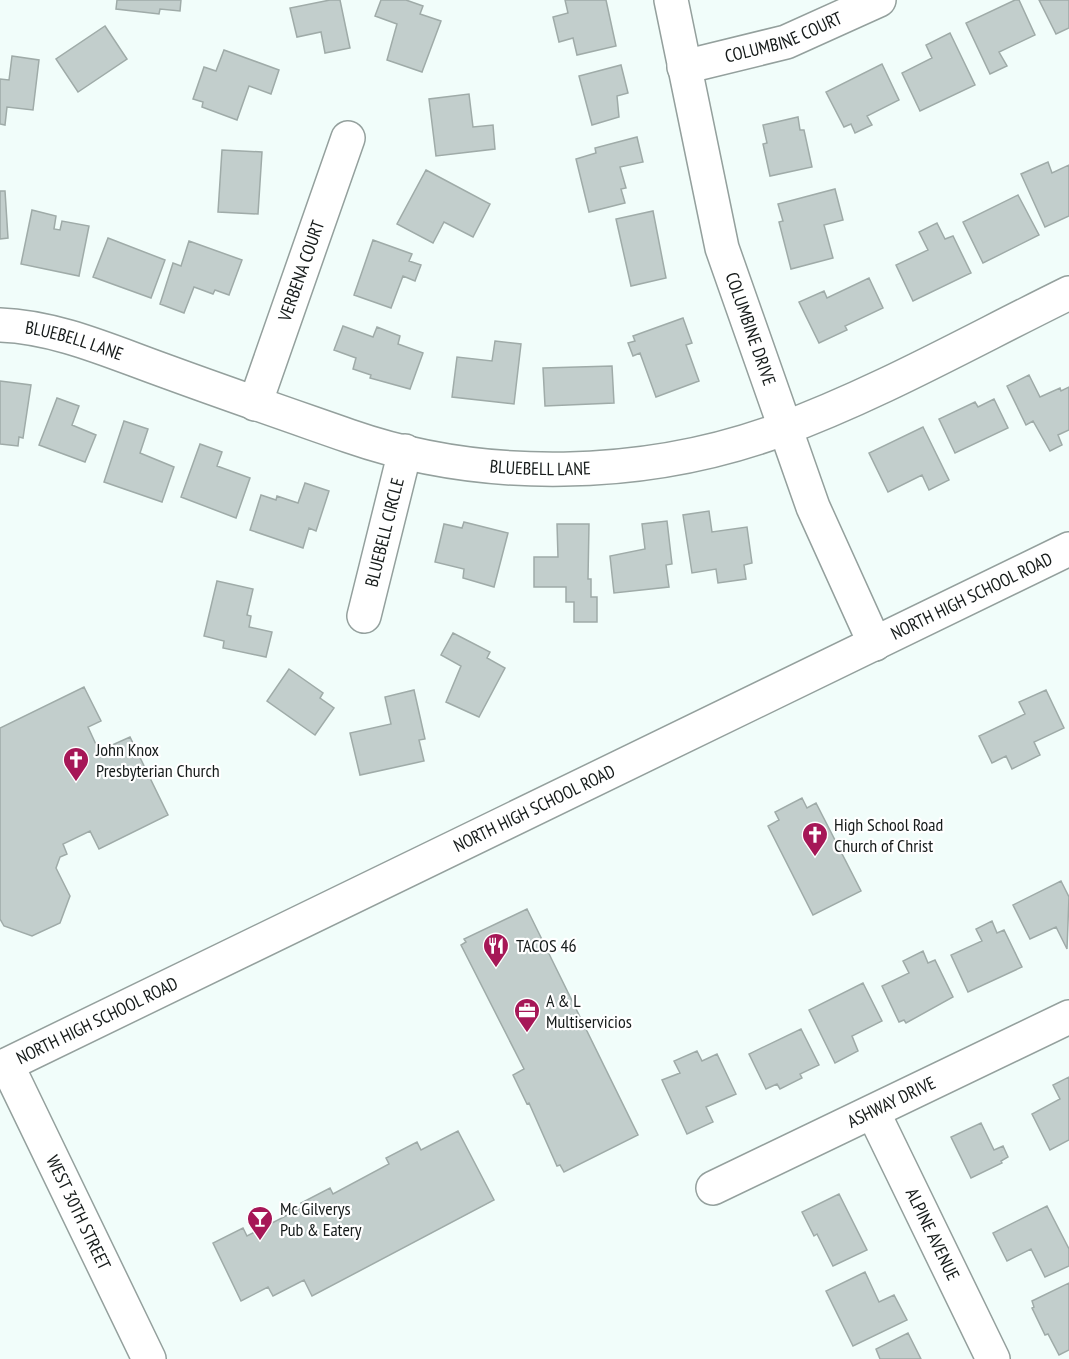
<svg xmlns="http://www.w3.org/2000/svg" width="1069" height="1359" viewBox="0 0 1069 1359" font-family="'PT Sans Narrow',sans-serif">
<rect width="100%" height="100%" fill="#f1fdfa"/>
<path fill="#c2cecc" stroke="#9faba8" stroke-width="1.5" d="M 117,0 L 181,0 L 180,11 L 160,9 L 159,14 L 116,9 Z
M 330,0 L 340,0 L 350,48 L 325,53 L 321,32 L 297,37 L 290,8 Z
M 381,0 L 406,0 L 423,6 L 420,14 L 441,21 L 422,72 L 387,60 L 397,24 L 375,16 Z
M 565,0 L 606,0 L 616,46 L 577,55 L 573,38 L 559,42 L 553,17 L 568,13 Z
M 1015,0 L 1019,0 L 1035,35 L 999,52 L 1007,66 L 990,74 L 966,23 Z
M 1039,0 L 1069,0 L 1069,28 L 1056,34 Z
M 105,26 L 127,59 L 78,92 L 56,59 Z
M 950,33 L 975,85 L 920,111 L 902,73 L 932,58 L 926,45 Z
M 224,50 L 279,70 L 271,94 L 249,86 L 237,120 L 202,107 L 203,102 L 193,99 L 204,67 L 216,71 Z
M 12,56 L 39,60 L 33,110 L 7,107 L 5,125 L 0,124 L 0,79 L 9,80 Z
M 882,64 L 899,100 L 867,116 L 872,125 L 855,133 L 851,124 L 844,127 L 826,92 Z
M 621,65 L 628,93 L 617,96 L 619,117 L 592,125 L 579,76 Z
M 469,94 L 473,127 L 493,125 L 495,149 L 436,156 L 429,99 Z
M 798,117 L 800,130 L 804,130 L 812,167 L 770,176 L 763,144 L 767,143 L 763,125 Z
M 637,137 L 643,162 L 620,167 L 626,188 L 621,189 L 625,203 L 589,212 L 576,159 L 596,153 L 595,148 Z
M 222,150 L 262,152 L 258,214 L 218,212 Z
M 1048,162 L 1052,173 L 1069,165 L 1069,216 L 1045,227 L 1021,174 Z
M 426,170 L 490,204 L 473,237 L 444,222 L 433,243 L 397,224 Z
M 835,189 L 843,220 L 824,225 L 833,258 L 791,269 L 779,222 L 783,221 L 778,204 Z
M 0,191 L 5,191 L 8,238 L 0,239 Z
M 1018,195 L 1039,235 L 983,263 L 963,222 Z
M 32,210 L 56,216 L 54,229 L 60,230 L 62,221 L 89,226 L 79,276 L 21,264 Z
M 653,211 L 666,278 L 631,286 L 616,219 Z
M 937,223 L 945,239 L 953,236 L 971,273 L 913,301 L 896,265 L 928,250 L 919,232 Z
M 108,238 L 165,260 L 151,298 L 93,277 Z
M 373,240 L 412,254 L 409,261 L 421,265 L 415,281 L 403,276 L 391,308 L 354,295 Z
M 189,241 L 242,260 L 229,295 L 215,290 L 213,294 L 194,287 L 184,313 L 160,304 L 173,263 L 181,266 Z
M 869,278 L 883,308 L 845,326 L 847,330 L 819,343 L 799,302 L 824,291 L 827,298 Z
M 683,318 L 692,343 L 686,345 L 699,381 L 656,397 L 640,353 L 633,356 L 628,343 L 635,341 L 633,336 Z
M 343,326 L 373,337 L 377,327 L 400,336 L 398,344 L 423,353 L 410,389 L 370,378 L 371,375 L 353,369 L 356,358 L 334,350 Z
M 495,341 L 521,344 L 514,404 L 452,397 L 457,357 L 492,361 Z
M 612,366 L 614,403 L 545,406 L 543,368 Z
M 1029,375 L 1040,397 L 1060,388 L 1061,391 L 1069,387 L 1069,430 L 1058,435 L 1062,445 L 1050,451 L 1033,421 L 1026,425 L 1007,386 Z
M 0,381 L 31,385 L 23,438 L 19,437 L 18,446 L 0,444 Z
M 57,398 L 79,406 L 72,425 L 96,435 L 85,462 L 39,445 Z
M 994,399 L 1008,428 L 955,453 L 939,419 L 975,402 L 978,407 Z
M 124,421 L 148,429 L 140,453 L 174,467 L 162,502 L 104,482 Z
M 923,427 L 949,480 L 929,490 L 922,475 L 888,492 L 869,453 Z
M 200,444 L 222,452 L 217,466 L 250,478 L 236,518 L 181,497 Z
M 305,483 L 329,491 L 316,531 L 309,528 L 303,548 L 250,530 L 261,495 L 276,500 L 277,496 L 298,503 Z
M 709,511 L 712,532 L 747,527 L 752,563 L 744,565 L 746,579 L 718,583 L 716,569 L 692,573 L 683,515 Z
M 667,521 L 672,564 L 666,565 L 669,587 L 614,593 L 610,556 L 645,549 L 642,524 Z
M 464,522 L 508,533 L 494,587 L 463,578 L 464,569 L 435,562 L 444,524 L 462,528 Z
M 557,524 L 589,524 L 588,579 L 591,579 L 591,597 L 597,597 L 597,622 L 574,622 L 574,602 L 566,602 L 566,587 L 534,587 L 534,557 L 558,557 Z
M 217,581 L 253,589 L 247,615 L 251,616 L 249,627 L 272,632 L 266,657 L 223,648 L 224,641 L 204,636 Z
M 453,633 L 490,652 L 487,658 L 505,668 L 479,717 L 446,702 L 461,666 L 441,655 Z
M 289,669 L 323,693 L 320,698 L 334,708 L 315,735 L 267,701 Z
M 84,687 L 101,721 L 88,727 L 99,751 L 130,737 L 168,815 L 99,849 L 90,831 L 63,844 L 67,854 L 60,857 L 56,868 L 70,896 L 60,923 L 32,936 L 4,926 L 0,919 L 0,728 Z
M 414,690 L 425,739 L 419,740 L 424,761 L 360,775 L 350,733 L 391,724 L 385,697 Z
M 1046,690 L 1064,728 L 1034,742 L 1040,755 L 1012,769 L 1006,756 L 992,763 L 979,736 L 1025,714 L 1019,702 Z
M 802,798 L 807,808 L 816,803 L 861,891 L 813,915 L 768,826 L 779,820 L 775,812 Z
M 1061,881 L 1069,897 L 1067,949 L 1056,927 L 1030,939 L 1013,905 Z
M 527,909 L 638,1135 L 564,1172 L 560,1165 L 557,1166 L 529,1103 L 527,1104 L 513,1075 L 524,1069 L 461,945 L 466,942 L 464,939 Z
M 992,921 L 997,933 L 1004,930 L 1022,967 L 968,992 L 951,955 L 982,941 L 976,929 Z
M 923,951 L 928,963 L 935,960 L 953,997 L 906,1023 L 904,1020 L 899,1022 L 882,986 L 909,973 L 903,961 Z
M 863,983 L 882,1021 L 852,1036 L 858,1051 L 835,1063 L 809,1010 Z
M 801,1029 L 819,1065 L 800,1074 L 802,1078 L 780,1089 L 777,1084 L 766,1089 L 749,1054 Z
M 697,1051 L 702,1061 L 717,1054 L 736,1094 L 706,1107 L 713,1122 L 687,1134 L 662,1080 L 680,1073 L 674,1061 Z
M 1069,1077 L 1069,1140 L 1050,1150 L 1032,1114 L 1060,1099 L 1053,1085 Z
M 981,1123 L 994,1150 L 1003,1146 L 1008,1157 L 1001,1161 L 1002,1163 L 971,1178 L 951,1137 Z
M 458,1131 L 494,1200 L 312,1296 L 304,1280 L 273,1296 L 268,1287 L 241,1301 L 213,1243 L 243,1228 L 247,1236 L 303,1207 L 301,1203 L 330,1188 L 333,1194 L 389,1164 L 386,1158 L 417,1142 L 421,1150 Z
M 839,1194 L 867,1250 L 833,1266 L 817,1234 L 814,1236 L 802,1212 Z
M 1047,1206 L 1069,1249 L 1069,1266 L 1045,1277 L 1031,1249 L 1007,1261 L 993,1233 Z
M 865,1272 L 879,1302 L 894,1295 L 907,1320 L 853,1346 L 826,1291 Z
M 1069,1283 L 1069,1350 L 1059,1355 L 1048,1334 L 1045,1335 L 1032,1308 L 1034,1307 L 1032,1301 Z
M 908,1333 L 921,1359 L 880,1359 L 876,1349 Z"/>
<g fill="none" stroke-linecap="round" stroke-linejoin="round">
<defs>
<g id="minor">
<path id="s1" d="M 671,0 L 722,248 L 813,507 L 875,644"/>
<path id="s2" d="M 684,67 L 786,42 L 879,0"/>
<path id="s3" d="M 0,325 C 58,327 114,353 168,372 C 228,394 289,415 349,436 C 484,483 644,479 777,431 C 878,394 973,340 1069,293"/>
<path id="s4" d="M 255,404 L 348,138"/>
<path id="s5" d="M 364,616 L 405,451"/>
<path id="s6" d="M 7,1065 L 149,1359"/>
<path id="s7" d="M 0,1068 L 1069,549"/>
<path id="s8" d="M 873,1112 L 993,1359"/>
<path id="s9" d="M 713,1188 L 1069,1017"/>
</g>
</defs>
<use href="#minor" stroke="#94a09d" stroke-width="36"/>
<use href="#minor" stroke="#fff" stroke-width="33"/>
</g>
<defs>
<symbol id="church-pin" viewBox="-11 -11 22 30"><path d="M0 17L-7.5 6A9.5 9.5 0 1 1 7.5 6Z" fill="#a61757" stroke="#fff"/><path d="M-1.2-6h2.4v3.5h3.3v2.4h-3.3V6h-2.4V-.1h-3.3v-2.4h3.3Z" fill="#fff"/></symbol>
<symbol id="restaurant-pin" viewBox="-11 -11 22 30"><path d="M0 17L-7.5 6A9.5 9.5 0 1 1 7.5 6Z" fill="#a61757" stroke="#fff"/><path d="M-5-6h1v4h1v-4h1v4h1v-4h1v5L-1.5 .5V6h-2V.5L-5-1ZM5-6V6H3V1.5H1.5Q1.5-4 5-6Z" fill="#fff"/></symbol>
<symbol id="office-pin" viewBox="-11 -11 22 30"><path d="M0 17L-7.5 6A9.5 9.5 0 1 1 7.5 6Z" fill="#a61757" stroke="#fff"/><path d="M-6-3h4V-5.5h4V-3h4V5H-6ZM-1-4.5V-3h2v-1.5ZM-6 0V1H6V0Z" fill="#fff"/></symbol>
<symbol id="bar-pin" viewBox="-11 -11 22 30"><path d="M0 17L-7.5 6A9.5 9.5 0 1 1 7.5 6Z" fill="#a61757" stroke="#fff"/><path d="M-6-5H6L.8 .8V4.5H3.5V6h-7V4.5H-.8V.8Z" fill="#fff"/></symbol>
</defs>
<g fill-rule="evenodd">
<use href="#church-pin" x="61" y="745" width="30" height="40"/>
<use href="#church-pin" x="800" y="820" width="30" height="40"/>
<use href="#restaurant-pin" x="481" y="931" width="30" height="40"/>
<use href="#office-pin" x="512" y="996" width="30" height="40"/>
<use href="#bar-pin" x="245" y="1204" width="30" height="40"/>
</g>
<g text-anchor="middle" stroke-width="4.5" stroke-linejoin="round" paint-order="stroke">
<g font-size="18" fill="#161b1a" stroke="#fff">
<text dy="6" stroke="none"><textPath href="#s2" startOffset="104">COLUMBINE COURT</textPath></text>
<text dy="6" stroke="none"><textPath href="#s4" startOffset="141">VERBENA COURT</textPath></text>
<text dy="6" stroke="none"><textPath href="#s1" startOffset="339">COLUMBINE DRIVE</textPath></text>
<text dy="6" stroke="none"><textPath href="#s3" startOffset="76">BLUEBELL LANE</textPath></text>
<text dy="6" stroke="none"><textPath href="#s3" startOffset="562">BLUEBELL LANE</textPath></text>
<text dy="6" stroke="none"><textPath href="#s5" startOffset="86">BLUEBELL CIRCLE</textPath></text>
<text dy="6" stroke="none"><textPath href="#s7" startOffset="1080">NORTH HIGH SCHOOL ROAD</textPath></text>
<text dy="6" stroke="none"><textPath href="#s7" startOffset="594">NORTH HIGH SCHOOL ROAD</textPath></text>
<text dy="6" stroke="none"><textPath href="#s7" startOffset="108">NORTH HIGH SCHOOL ROAD</textPath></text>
<text dy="6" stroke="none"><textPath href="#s9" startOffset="198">ASHWAY DRIVE</textPath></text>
<text dy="6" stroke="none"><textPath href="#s6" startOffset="164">WEST 30TH STREET</textPath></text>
<text dy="6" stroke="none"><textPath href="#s8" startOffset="136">ALPINE AVENUE</textPath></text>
</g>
<g font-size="18" fill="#161b1a" stroke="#fff" text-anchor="start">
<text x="96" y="756">John Knox<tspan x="96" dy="21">Presbyterian Church</tspan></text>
<text x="834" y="831">High School Road<tspan x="834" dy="21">Church of Christ</tspan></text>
<text x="516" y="952">TACOS 46</text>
<text x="546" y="1007">A &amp; L<tspan x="546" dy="21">Multiservicios</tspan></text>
<text x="280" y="1215">Mc Gilverys<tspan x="280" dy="21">Pub &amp; Eatery</tspan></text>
</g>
</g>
</svg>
